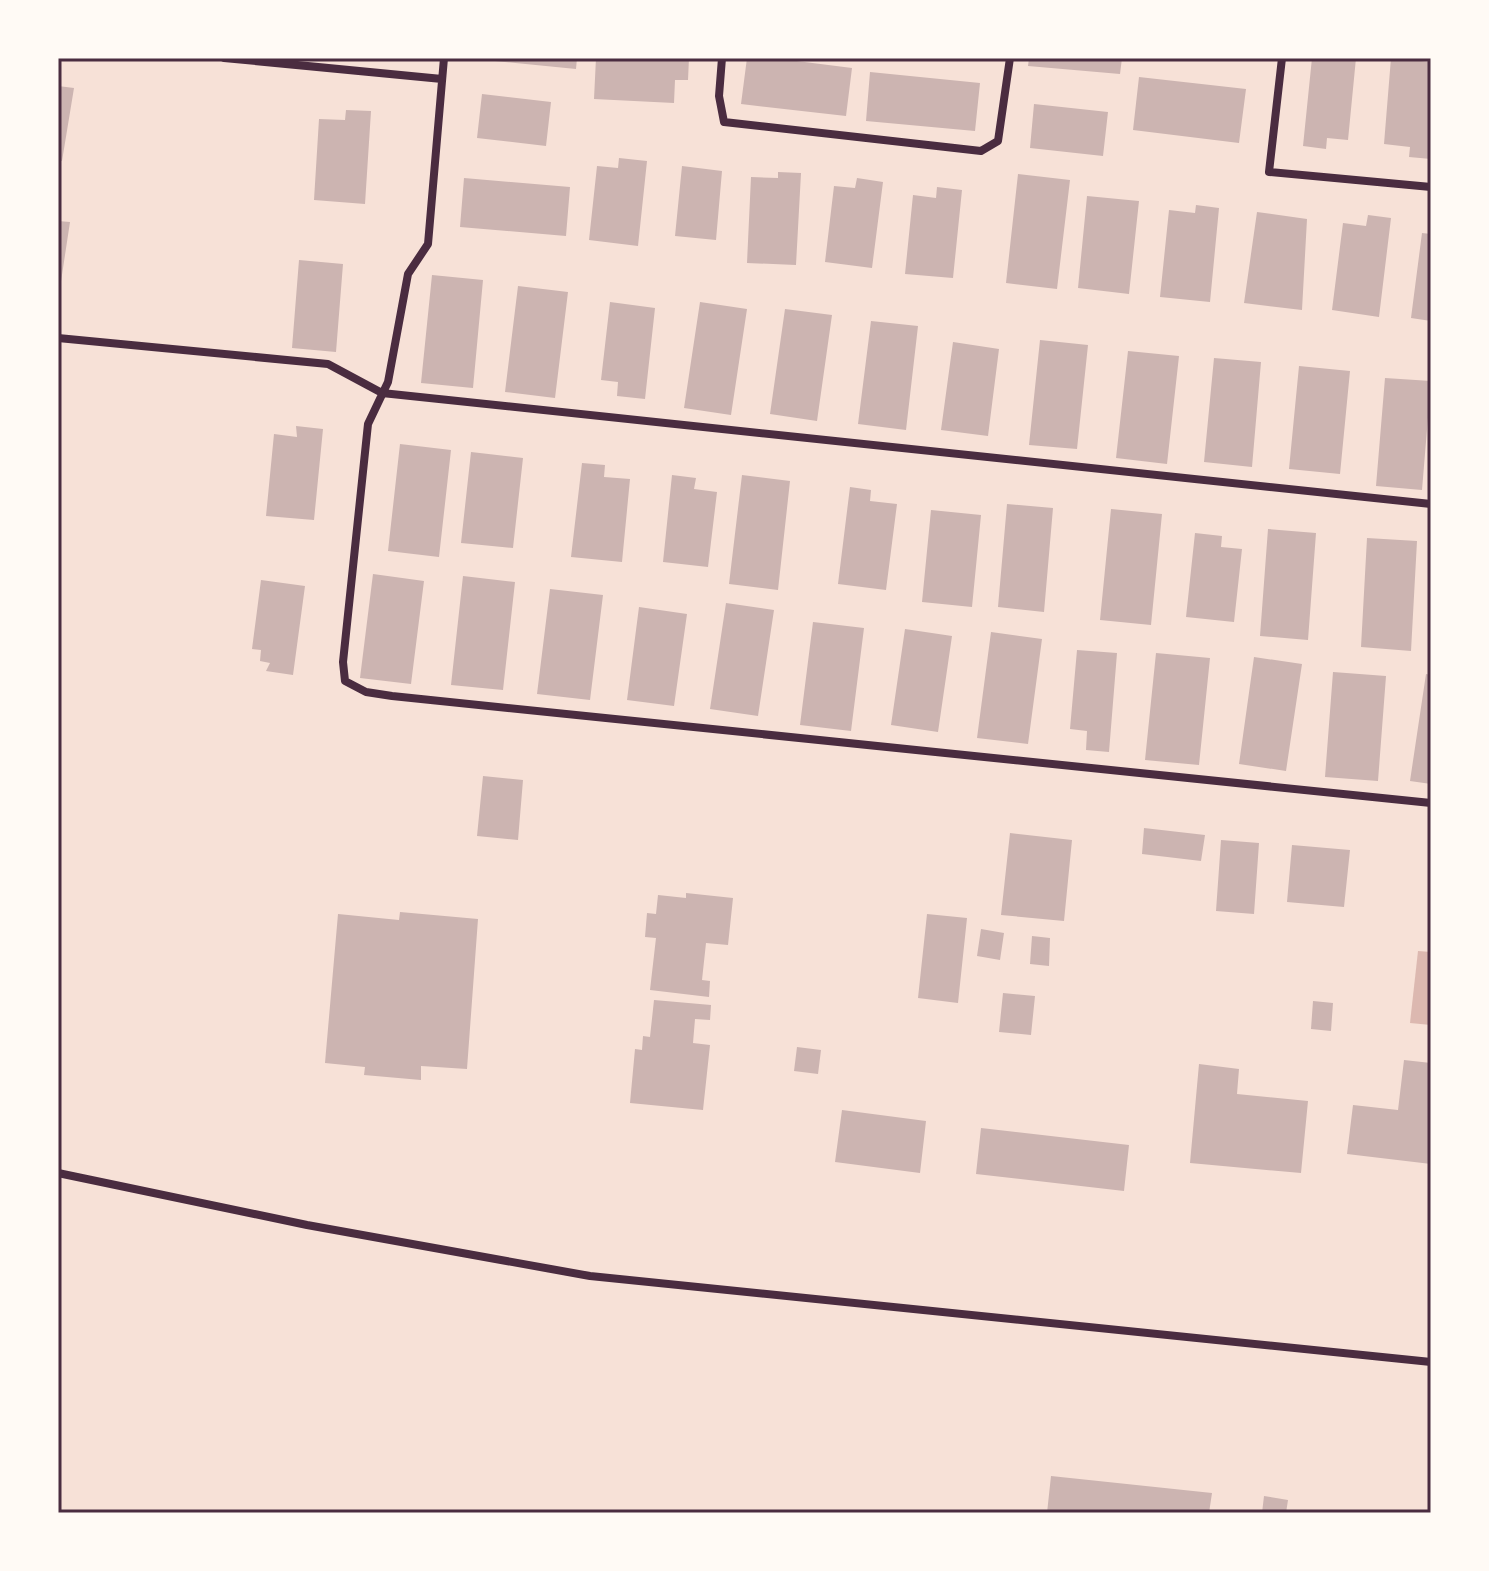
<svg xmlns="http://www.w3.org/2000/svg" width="1489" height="1571" viewBox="0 0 1489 1571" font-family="Poppins,sans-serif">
<rect width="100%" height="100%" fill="#f7e1d7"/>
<path fill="#dcb8b0" d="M 1418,951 L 1431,952 L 1431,1025 L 1410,1023 Z"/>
<path fill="#ccb4b1" d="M 486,58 L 577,58 L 576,69 L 485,60 Z
M 596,58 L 689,58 L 688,80 L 675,80 L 674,103 L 594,99 Z
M 747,58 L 773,58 L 852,68 L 846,116 L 741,104 Z
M 1029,58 L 1122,58 L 1120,74 L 1028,66 Z
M 1312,58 L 1356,58 L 1348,140 L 1327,138 L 1326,149 L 1303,146 Z
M 1391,58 L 1431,62 L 1431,159 L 1409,157 L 1410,147 L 1384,144 Z
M 870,72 L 980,83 L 975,131 L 866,121 Z
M 1139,77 L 1246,89 L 1239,143 L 1133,130 Z
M 58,86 L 74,88 L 62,161 L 58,160 Z
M 482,94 L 551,102 L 546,146 L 477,138 Z
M 1034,104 L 1108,112 L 1103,156 L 1030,148 Z
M 346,110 L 371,111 L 365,204 L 314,200 L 319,119 L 345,120 Z
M 619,158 L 647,161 L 638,246 L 589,240 L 597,166 L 618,168 Z
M 682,166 L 722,171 L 716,240 L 675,236 Z
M 778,172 L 801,173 L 796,265 L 747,263 L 751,177 L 778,178 Z
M 1018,174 L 1070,180 L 1057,289 L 1006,283 Z
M 464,178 L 570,187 L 566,236 L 460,227 Z
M 857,178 L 883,182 L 872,268 L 825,262 L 834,186 L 855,188 Z
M 937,187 L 962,190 L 953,278 L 905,274 L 913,195 L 936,198 Z
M 1087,196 L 1139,201 L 1129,294 L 1078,288 Z
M 1196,205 L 1219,208 L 1210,302 L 1160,297 L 1169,210 L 1195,213 Z
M 1257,212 L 1307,219 L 1302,310 L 1244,303 Z
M 1368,215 L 1391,218 L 1379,317 L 1332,310 L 1343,223 L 1366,226 Z
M 58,221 L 70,222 L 60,288 L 58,288 Z
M 1422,233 L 1431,234 L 1431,321 L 1411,318 Z
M 299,260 L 343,264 L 336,352 L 292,348 Z
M 432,275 L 483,280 L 473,388 L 421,383 Z
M 518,286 L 568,292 L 555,398 L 505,392 Z
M 610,302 L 655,308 L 645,399 L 617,396 L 618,382 L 601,380 Z
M 700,302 L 747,309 L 731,415 L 684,408 Z
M 785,309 L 832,315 L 817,421 L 770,414 Z
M 871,321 L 918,326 L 906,430 L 858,424 Z
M 1040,340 L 1088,345 L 1077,449 L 1029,445 Z
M 953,342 L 999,349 L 988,436 L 941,430 Z
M 1128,351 L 1179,356 L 1167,464 L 1116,458 Z
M 1214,358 L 1261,362 L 1252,467 L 1204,462 Z
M 1299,366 L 1350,371 L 1340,474 L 1289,469 Z
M 1385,378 L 1431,381 L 1422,490 L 1376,486 Z
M 296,426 L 323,429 L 314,520 L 266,516 L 274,434 L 297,437 Z
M 400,444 L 451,450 L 439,557 L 388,551 Z
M 471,452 L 523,458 L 513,548 L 461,543 Z
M 582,463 L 605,465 L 604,477 L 630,479 L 622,562 L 571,557 Z
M 672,475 L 696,478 L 694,489 L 717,492 L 708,567 L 663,562 Z
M 742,475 L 790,481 L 778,590 L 729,584 Z
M 850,487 L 871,490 L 870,501 L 897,504 L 886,590 L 838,584 Z
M 1007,504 L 1053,508 L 1044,612 L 998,607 Z
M 1111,509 L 1162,514 L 1151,625 L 1100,620 Z
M 931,510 L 981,515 L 972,607 L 922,602 Z
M 1268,529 L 1316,533 L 1308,640 L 1260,636 Z
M 1195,533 L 1222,536 L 1221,547 L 1242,549 L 1234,622 L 1186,617 Z
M 1367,538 L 1417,541 L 1411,651 L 1361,647 Z
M 373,574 L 424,581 L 411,684 L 360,678 Z
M 463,576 L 515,582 L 503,690 L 451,685 Z
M 261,580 L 305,586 L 293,675 L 266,671 L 270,663 L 260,661 L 261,650 L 252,649 Z
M 550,589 L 603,595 L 590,700 L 537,694 Z
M 726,603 L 774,610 L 758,716 L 710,709 Z
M 639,607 L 687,614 L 674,706 L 627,700 Z
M 813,622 L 864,628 L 851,731 L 800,725 Z
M 905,629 L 952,636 L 938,732 L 891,725 Z
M 991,632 L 1042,639 L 1028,744 L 977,738 Z
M 1077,650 L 1117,653 L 1109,752 L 1086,750 L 1087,731 L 1070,729 Z
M 1156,653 L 1210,658 L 1199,765 L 1145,760 Z
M 1254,657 L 1302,664 L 1286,771 L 1239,764 Z
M 1333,672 L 1386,676 L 1378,781 L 1325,777 Z
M 1426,674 L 1431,675 L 1431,784 L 1410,781 Z
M 483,776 L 523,780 L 518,840 L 477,836 Z
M 1144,828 L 1205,835 L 1201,861 L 1142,854 Z
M 1010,833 L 1072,840 L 1064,921 L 1001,915 Z
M 1221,840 L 1259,843 L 1254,914 L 1216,911 Z
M 1292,845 L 1350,850 L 1344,907 L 1287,902 Z
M 686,893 L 733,898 L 728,945 L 706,943 L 702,980 L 710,981 L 709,997 L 650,990 L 656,938 L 645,937 L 647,913 L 656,914 L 658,895 L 686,898 Z
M 400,912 L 478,919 L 467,1069 L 421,1066 L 421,1080 L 364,1075 L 365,1067 L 325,1063 L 338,914 L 399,920 Z
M 927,914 L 967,918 L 958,1003 L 918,998 Z
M 981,929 L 1004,933 L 1000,960 L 977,956 Z
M 1032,936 L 1050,938 L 1049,966 L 1030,964 Z
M 1003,993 L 1035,996 L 1031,1035 L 999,1032 Z
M 654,1000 L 711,1005 L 710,1020 L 695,1019 L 693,1043 L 710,1045 L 703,1110 L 630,1103 L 635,1049 L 642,1050 L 643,1036 L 650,1037 Z
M 1313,1001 L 1333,1003 L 1331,1031 L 1311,1029 Z
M 797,1047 L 821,1050 L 818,1074 L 794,1071 Z
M 1404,1060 L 1431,1063 L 1431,1164 L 1347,1154 L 1353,1105 L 1398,1110 Z
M 1199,1064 L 1239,1069 L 1237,1094 L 1308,1101 L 1301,1173 L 1190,1163 Z
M 842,1110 L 926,1121 L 920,1173 L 835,1162 Z
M 981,1128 L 1129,1145 L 1124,1191 L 976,1174 Z
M 1051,1476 L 1212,1493 L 1209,1513 L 1047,1513 Z
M 1264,1496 L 1288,1500 L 1286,1513 L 1262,1513 Z"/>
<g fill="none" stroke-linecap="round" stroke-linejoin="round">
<path stroke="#4a2c40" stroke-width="8" d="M 224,58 L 442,79
M 444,58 L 428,244 L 408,274 L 388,382 L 368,424 L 343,662 L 345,681 L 366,692 L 392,696 L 1431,803
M 722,58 L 719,96 L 724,122 L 981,151 L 998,141 L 1010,58
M 1282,58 L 1269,172 L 1431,187
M 58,338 L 328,364 L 382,393 L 1431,504
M 58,1173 L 307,1225 L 590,1276 L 1431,1362"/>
</g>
<rect width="1489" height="1571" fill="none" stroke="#fffaf5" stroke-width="120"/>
<rect x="60" y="60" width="1369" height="1451" fill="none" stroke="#4a2c40" stroke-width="3"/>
</svg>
